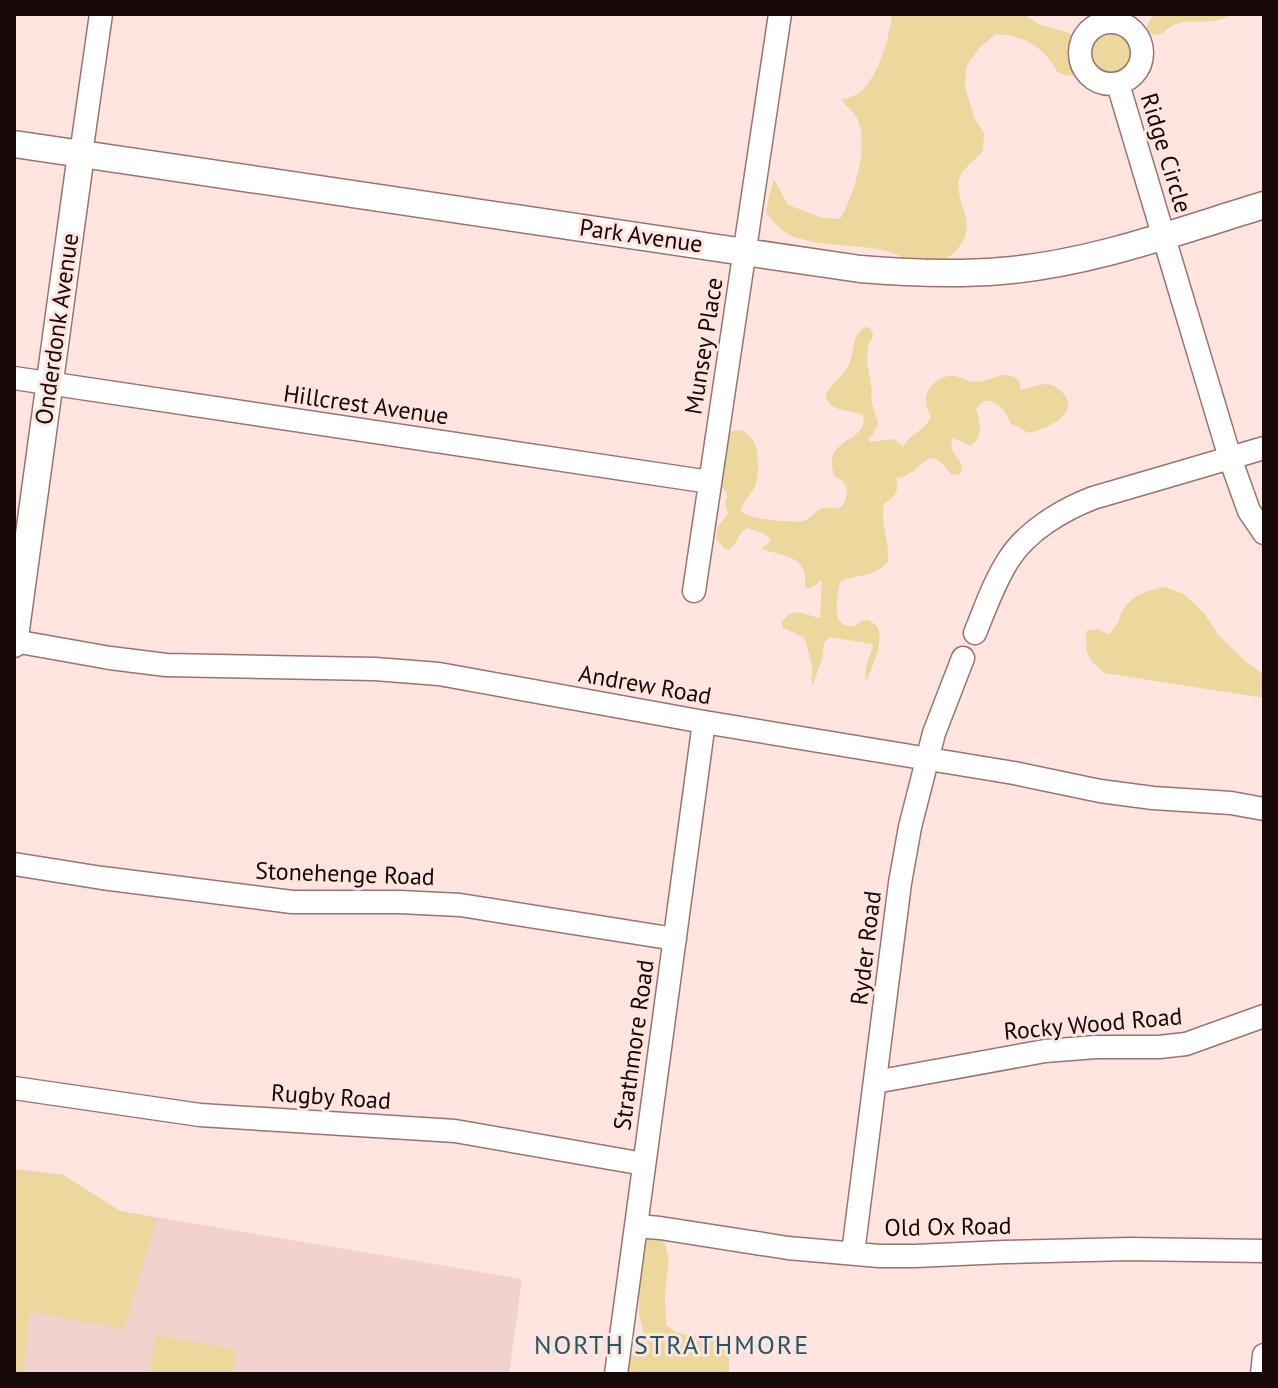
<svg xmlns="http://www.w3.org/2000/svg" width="1278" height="1388" viewBox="0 0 1278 1388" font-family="'PT Sans',sans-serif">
<rect width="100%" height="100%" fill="#ffe4df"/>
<path fill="#f1d2cc" d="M 14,1169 L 63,1175 L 120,1211 L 522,1279 L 509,1374 L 14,1374 Z"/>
<path fill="#ecd79d" d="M 892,14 L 1024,14 L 1038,24 L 1069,33 L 1075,38 L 1076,70 L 1072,76 C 1052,74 1059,70 1048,58 C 1035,42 1016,35 996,34 L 979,48 L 966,67 L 965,87 L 974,117 L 984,133 L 983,151 C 977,158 967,165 962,173 C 947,199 985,221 954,253 C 946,261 930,263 919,262 C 908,262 900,255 890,252 C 863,244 833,247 805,240 C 800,238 793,237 788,234 C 779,229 772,220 766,213 L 769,196 L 774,179 L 788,205 L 823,218 L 840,219 C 854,196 869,147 858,120 C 855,113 846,106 841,100 C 847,98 855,96 860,92 C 878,78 890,36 892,14 Z
M 1154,14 L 1232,14 C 1209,28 1195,17 1176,24 C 1163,29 1163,40 1148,32 L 1147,25 Z
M1080 53a31 31 0 1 1 62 0a31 31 0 1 1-62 0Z
M 865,327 L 870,328 L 873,334 L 872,339 L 868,345 L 867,362 L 872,391 L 871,400 L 878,424 L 873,434 L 868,439 L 871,442 L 894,439 L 903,447 C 910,434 925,431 931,417 C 928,411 925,405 926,398 C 927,386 941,375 953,376 C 961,376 969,383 978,382 C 994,380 1004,368 1020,381 L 1020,390 C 1028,388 1038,385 1046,384 C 1052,384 1058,388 1063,393 C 1082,413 1045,430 1029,433 L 1010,423 C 1006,408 988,390 976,409 C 981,421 983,439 970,446 L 953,438 C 945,456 968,458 960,475 L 951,474 C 925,437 923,477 896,478 C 900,492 894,497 884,504 C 880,527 890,542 888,562 C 869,581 861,571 840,582 C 838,595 830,624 849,626 C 856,627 856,625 861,621 L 868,620 C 872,622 876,624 878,629 C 884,642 871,671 865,683 L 866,666 L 873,647 L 872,644 L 829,637 L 824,643 L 822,659 L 812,687 L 812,665 L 805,640 L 803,637 L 783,628 L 782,622 C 795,605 802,615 820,618 L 822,580 L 809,589 L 805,587 C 808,555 785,557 762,549 L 772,539 L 764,534 L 747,528 C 737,533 738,544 729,550 L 724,548 L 716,539 L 718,526 L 726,517 L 728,512 L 725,503 L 727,496 L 726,491 L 709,478 L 728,432 L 742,430 C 747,434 753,438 755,444 C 759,453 759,480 754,488 C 750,496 743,501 741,510 C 742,511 743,513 745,514 C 753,519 793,523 802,521 C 811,520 815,510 823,508 C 830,506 836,511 842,506 C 846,502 847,493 847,488 L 842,480 L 835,477 C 819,436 870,444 863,415 C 853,410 835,412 828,402 C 820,392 840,379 845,371 C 856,358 849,336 865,327 Z
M 1165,587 L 1184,594 L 1204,613 L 1219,636 L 1244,660 L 1264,675 L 1264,698 L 1105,673 C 1087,660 1085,652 1086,631 L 1097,629 L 1108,634 C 1119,628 1118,616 1125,607 C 1136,593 1149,590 1165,587 Z
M 14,1169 L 63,1175 L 120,1211 L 157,1218 L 124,1329 L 30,1312 L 23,1374 L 14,1374 Z
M 646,1237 L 662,1239 C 672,1258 668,1265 666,1284 C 664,1297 666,1312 666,1325 C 681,1338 687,1333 705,1336 C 714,1337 721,1343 729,1348 L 729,1374 L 622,1374 L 625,1363 L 642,1342 L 644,1333 L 639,1315 L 639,1299 L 636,1274 L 640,1244 Z
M 155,1335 L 236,1349 L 233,1374 L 150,1374 Z"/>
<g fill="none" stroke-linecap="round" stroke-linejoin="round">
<defs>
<path id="minor" d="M1080 53a31 31 0 1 1 62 0a31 31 0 1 1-62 0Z
M 1118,84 L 1230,458 L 1249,511 L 1264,533
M 81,154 L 101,14
M 14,378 L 710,482
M 694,591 L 780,14
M 975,633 C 985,609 994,582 1009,559 C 1027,531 1062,510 1093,498 L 1264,448
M 14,641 L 110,658 L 166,665 L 375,669 L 439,674 L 704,722 L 1014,773 L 1100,791 L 1153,798 L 1231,803 L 1264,809
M 14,864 L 102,878 L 292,902 L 400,902 L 460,905 L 675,939
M 875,1082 L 1045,1051 L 1096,1047 L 1159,1047 L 1186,1044 L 1264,1016
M 14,1088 L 200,1115 L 455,1131 L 644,1164
M 636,1226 L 660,1228 L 788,1248 L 879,1256 L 915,1256 L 1004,1252 L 1130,1249 L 1264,1251
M 853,1253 L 900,883 L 910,827 L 934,733 L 963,658
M 616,1374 L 704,722
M 1262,1374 L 1264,1355"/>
<path id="tertiary" d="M 14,144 L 860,269 C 907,273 954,275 1001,271 C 1091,264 1178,231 1264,205
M 14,644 L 81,154"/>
</defs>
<use href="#minor" stroke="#9a736c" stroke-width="25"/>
<use href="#tertiary" stroke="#9a736c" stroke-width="29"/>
<use href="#minor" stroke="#fff" stroke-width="22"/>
<use href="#tertiary" stroke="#fff" stroke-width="26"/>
</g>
<g text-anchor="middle" stroke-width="6" stroke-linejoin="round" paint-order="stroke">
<g font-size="24" fill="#160807" stroke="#ffe4df">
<text transform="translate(1166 153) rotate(73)" y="8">Ridge Circle</text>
<text transform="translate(641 236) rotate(8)" y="8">Park Avenue</text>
<text transform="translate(57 329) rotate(-82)" y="8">Onderdonk Avenue</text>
<text transform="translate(704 346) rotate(-81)" y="8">Munsey Place</text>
<text transform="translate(366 405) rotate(8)" y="8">Hillcrest Avenue</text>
<text transform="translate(645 685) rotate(10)" y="8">Andrew Road</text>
<text transform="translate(345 874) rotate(2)" y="8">Stonehenge Road</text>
<text transform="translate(866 948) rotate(-83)" y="8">Ryder Road</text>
<text transform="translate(1093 1024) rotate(-5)" y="8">Rocky Wood Road</text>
<text transform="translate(634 1045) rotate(-82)" y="8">Strathmore Road</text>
<text transform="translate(331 1097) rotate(4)" y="8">Rugby Road</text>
<text transform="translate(948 1227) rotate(-1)" y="8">Old Ox Road</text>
</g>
<g font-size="26" letter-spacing="2" fill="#215963" stroke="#ffe4df">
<text x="672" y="1354">NORTH STRATHMORE</text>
</g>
</g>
<rect width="1278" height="1388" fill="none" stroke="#160807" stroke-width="32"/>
</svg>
